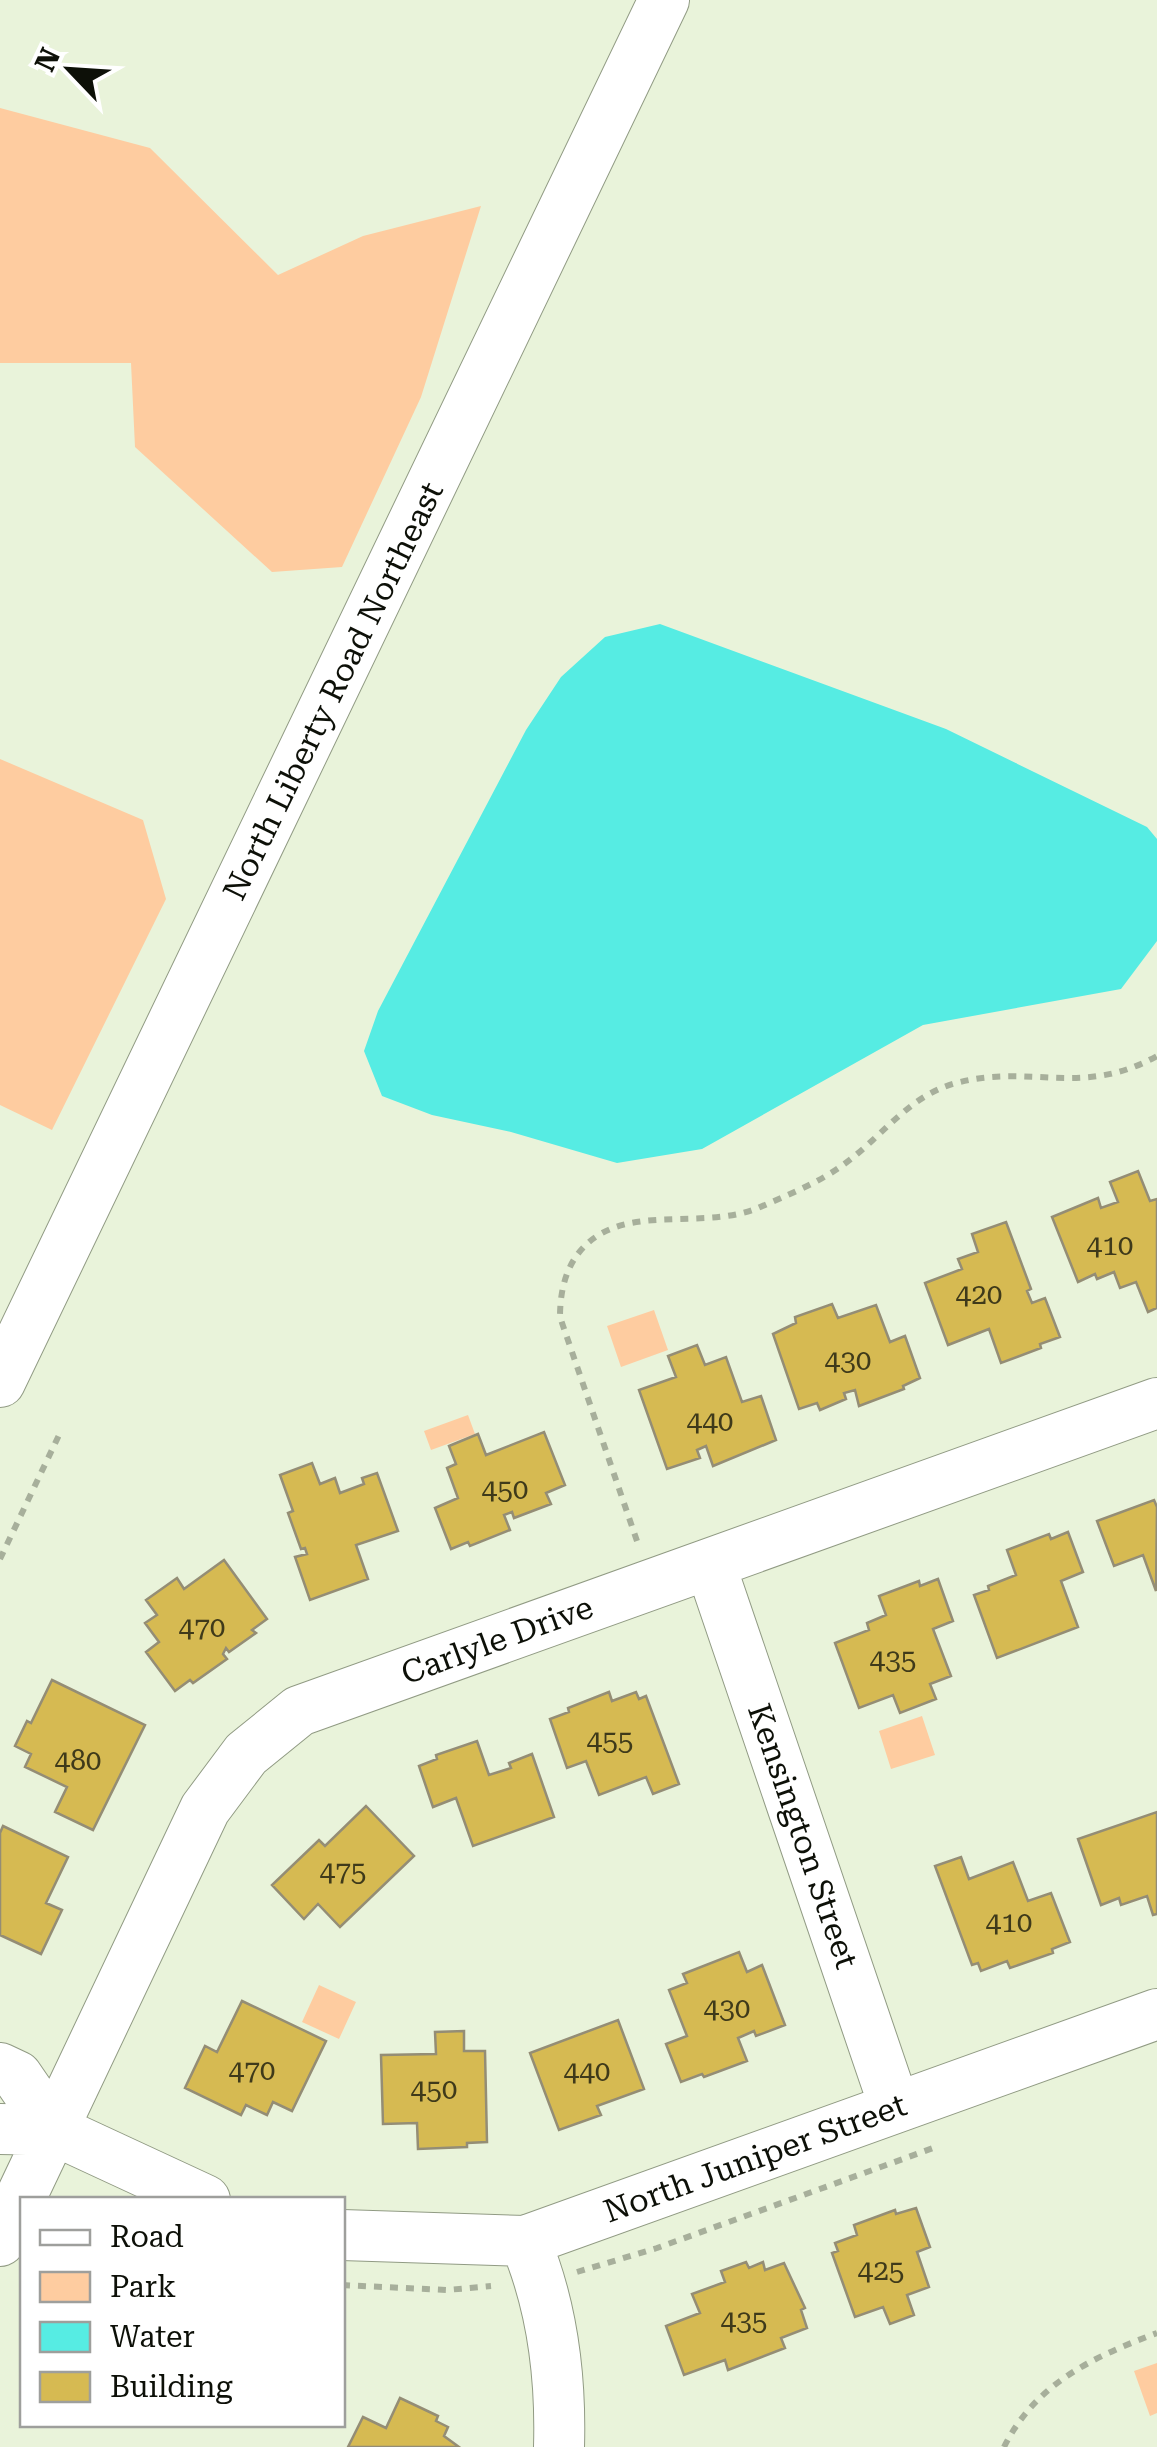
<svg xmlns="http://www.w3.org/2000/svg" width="1157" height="2447" viewBox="0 0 1157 2447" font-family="'Roboto Serif',serif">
<rect width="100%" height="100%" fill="#e9f3da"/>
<path fill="#fecca0" d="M 0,108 L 150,148 L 278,275 L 363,236 L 481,206 L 421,397 L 342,567 L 272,572 L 135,447 L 131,363 L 0,363 Z
M 0,759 L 143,820 L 166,899 L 52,1130 L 0,1105 Z
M 654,1310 L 668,1350 L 621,1367 L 607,1326 Z
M 468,1415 L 475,1434 L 431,1450 L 424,1431 Z
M 922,1716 L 935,1755 L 891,1769 L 879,1731 Z
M 319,1985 L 356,2002 L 339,2039 L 302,2022 Z
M 1157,2363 L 1157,2413 L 1150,2416 L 1134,2371 Z"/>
<path fill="#56ece3" d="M 660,624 L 946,729 L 1147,827 L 1157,839 L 1157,941 L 1121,989 L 923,1025 L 702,1149 L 617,1163 L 511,1132 L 432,1115 L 382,1096 L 364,1051 L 378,1011 L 526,730 L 561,677 L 605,637 Z"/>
<path fill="#d6ba52" stroke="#948d75" stroke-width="2.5" d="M 1138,1171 L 1150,1201 L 1157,1199 L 1157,1308 L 1148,1312 L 1136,1282 L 1120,1288 L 1114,1272 L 1097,1279 L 1095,1274 L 1078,1282 L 1052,1217 L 1098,1198 L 1101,1208 L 1118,1202 L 1110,1182 Z
M 1006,1222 L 1031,1289 L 1027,1291 L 1032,1303 L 1045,1298 L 1060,1337 L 1040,1344 L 1041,1348 L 1001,1363 L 989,1329 L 948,1345 L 925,1283 L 962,1269 L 958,1259 L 978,1252 L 972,1234 Z
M 832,1304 L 838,1318 L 876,1305 L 890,1342 L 905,1336 L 920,1378 L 903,1386 L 904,1389 L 859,1406 L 855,1390 L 844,1393 L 846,1399 L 820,1410 L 817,1403 L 799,1409 L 773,1334 L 796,1323 L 795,1317 Z
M 697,1345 L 705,1365 L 726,1357 L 742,1402 L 761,1396 L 776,1440 L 713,1466 L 706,1446 L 697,1450 L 700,1458 L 667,1469 L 639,1390 L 676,1377 L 668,1356 Z
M 544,1432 L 565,1485 L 546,1493 L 551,1504 L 514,1518 L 512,1512 L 504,1515 L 510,1530 L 470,1546 L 468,1542 L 451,1549 L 435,1508 L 458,1498 L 447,1468 L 456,1464 L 449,1446 L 478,1434 L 486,1455 Z
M 312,1463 L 320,1484 L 335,1478 L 340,1493 L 364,1484 L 362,1478 L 377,1473 L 398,1531 L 356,1545 L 368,1579 L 310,1600 L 295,1557 L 307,1554 L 305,1548 L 301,1549 L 288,1513 L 293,1511 L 280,1475 Z
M 1154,1500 L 1157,1507 L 1156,1591 L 1143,1555 L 1114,1566 L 1097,1521 Z
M 1068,1532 L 1083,1572 L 1061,1581 L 1078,1627 L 997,1658 L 974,1595 L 989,1590 L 988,1586 L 1016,1575 L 1007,1550 L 1049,1534 L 1051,1539 Z
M 224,1560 L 267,1619 L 252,1630 L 256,1633 L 229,1652 L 226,1648 L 223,1654 L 227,1659 L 193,1683 L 190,1680 L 175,1691 L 146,1652 L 159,1642 L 145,1623 L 157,1615 L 146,1600 L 177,1578 L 184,1589 Z
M 938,1579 L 953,1621 L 933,1629 L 951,1676 L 930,1684 L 936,1699 L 900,1713 L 893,1695 L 859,1708 L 835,1643 L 869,1630 L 867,1623 L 886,1615 L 879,1596 L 919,1581 L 920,1586 Z
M 52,1680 L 145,1725 L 93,1830 L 55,1812 L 67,1787 L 25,1767 L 31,1754 L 15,1746 L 27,1721 L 31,1723 Z
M 609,1692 L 612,1701 L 636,1692 L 639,1699 L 646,1696 L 679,1784 L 653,1794 L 646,1777 L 599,1795 L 586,1761 L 567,1768 L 550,1719 L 569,1712 L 568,1708 Z
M 477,1741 L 489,1775 L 511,1768 L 509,1763 L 532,1754 L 554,1817 L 473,1846 L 456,1798 L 433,1807 L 419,1766 L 437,1759 L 436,1755 Z
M 366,1806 L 414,1856 L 340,1927 L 318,1904 L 304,1919 L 272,1885 L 319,1840 L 325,1846 Z
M 1157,1812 L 1157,1914 L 1153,1915 L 1147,1896 L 1121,1905 L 1119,1898 L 1101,1905 L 1078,1839 Z
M 3,1826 L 68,1857 L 46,1903 L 62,1910 L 41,1954 L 0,1935 L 0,1833 Z
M 961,1857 L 969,1879 L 1013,1862 L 1028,1901 L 1051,1893 L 1070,1942 L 1052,1949 L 1053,1953 L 1010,1968 L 1007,1961 L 981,1971 L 978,1963 L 972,1965 L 935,1866 Z
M 739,1952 L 747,1972 L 762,1965 L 785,2025 L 756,2036 L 754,2031 L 738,2038 L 747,2061 L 704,2077 L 702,2074 L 681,2082 L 666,2044 L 687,2036 L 669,1990 L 687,1983 L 683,1974 Z
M 242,2001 L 326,2041 L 292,2111 L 273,2102 L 267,2115 L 246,2105 L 241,2115 L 185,2088 L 205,2046 L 217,2052 Z
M 618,2020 L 644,2089 L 597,2106 L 601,2115 L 559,2130 L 530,2053 Z
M 464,2031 L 464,2051 L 485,2051 L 487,2142 L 467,2143 L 467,2147 L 418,2149 L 417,2123 L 383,2124 L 381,2055 L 436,2054 L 435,2032 Z
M 916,2208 L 930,2247 L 917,2252 L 929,2287 L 907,2295 L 914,2315 L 890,2324 L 883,2307 L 855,2317 L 832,2253 L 838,2251 L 835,2243 L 857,2235 L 854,2225 L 895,2210 L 896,2214 Z
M 746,2262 L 749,2268 L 763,2262 L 765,2270 L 784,2263 L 805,2308 L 801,2310 L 807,2328 L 781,2338 L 785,2348 L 728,2370 L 725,2360 L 684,2375 L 666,2326 L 700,2313 L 692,2294 L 725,2282 L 721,2271 Z
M 400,2398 L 438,2416 L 436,2421 L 448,2427 L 444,2436 L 459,2447 L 348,2447 L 363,2417 L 386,2428 Z"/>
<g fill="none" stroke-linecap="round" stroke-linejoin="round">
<defs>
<path id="minor" d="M 0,1382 L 664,0
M 710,1564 L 895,2108
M 0,2068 L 17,2076 L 54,2130
M 0,2129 L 54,2130 L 205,2200
M 342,2235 L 525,2241 L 1157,2014
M 0,2241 L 205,1809 L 246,1754 L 299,1711 L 1157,1403
M 525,2241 C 552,2305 561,2378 559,2447"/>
</defs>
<use href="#minor" stroke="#919b84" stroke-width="52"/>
<path stroke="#a7af9b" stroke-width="6" stroke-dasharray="8 8" stroke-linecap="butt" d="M 637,1541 L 560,1317 C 560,1283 570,1251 602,1233 C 646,1209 709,1228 758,1208 C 785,1196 816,1184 840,1167 C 880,1140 907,1096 956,1083 C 1031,1063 1081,1098 1157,1056
M 0,1559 L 60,1433
M 577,2272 L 657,2248 L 936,2147
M 342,2285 L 447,2290 L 491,2286
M 1004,2447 C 1036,2383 1093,2357 1157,2333"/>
<use href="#minor" stroke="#fff" stroke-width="50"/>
</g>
<g text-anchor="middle" stroke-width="8" stroke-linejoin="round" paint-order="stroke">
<g font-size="28" fill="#3f3a1a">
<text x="1110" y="1255">410</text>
<text x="979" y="1304">420</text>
<text x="848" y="1370">430</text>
<text x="710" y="1431">440</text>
<text x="505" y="1499">450</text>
<text x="202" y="1637">470</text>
<text x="893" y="1669">435</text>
<text x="610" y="1750">455</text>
<text x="78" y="1770">480</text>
<text x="343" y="1881">475</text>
<text x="1009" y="1932">410</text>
<text x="727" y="2018">430</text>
<text x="252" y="2080">470</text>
<text x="587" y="2081">440</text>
<text x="434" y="2099">450</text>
<text x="881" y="2280">425</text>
<text x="744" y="2330">435</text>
</g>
<g font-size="32" fill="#0d1008" stroke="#fff">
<text transform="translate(333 691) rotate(-64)" y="11">North Liberty Road Northeast</text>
<text transform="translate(497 1640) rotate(-20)" y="11">Carlyle Drive</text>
<text transform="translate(803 1836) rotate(71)" y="11">Kensington Street</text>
<text transform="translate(755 2158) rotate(-20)" y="11">North Juniper Street</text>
</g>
</g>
<rect x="20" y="2197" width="325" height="230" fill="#ffffff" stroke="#9e9f9c" stroke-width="2.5"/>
<rect x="40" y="2230" width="50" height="15" fill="#ffffff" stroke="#9e9f9c" stroke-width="2.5"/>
<text x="110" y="2247" font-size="30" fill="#0d1008">Road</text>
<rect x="40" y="2272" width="50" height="30" fill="#fecca0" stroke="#9e9f9c" stroke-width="2.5"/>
<text x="110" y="2297" font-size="30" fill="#0d1008">Park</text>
<rect x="40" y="2322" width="50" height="30" fill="#56ece3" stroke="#9e9f9c" stroke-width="2.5"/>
<text x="110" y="2347" font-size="30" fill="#0d1008">Water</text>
<rect x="40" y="2372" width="50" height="30" fill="#d6ba52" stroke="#9e9f9c" stroke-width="2.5"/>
<text x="110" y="2397" font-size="30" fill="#0d1008">Building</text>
<g transform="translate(70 70) rotate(295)" stroke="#ffffff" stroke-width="8" paint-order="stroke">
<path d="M0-8L18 38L0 25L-18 38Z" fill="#0d1008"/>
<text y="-15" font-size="28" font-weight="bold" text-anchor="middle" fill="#0d1008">N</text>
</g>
</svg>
